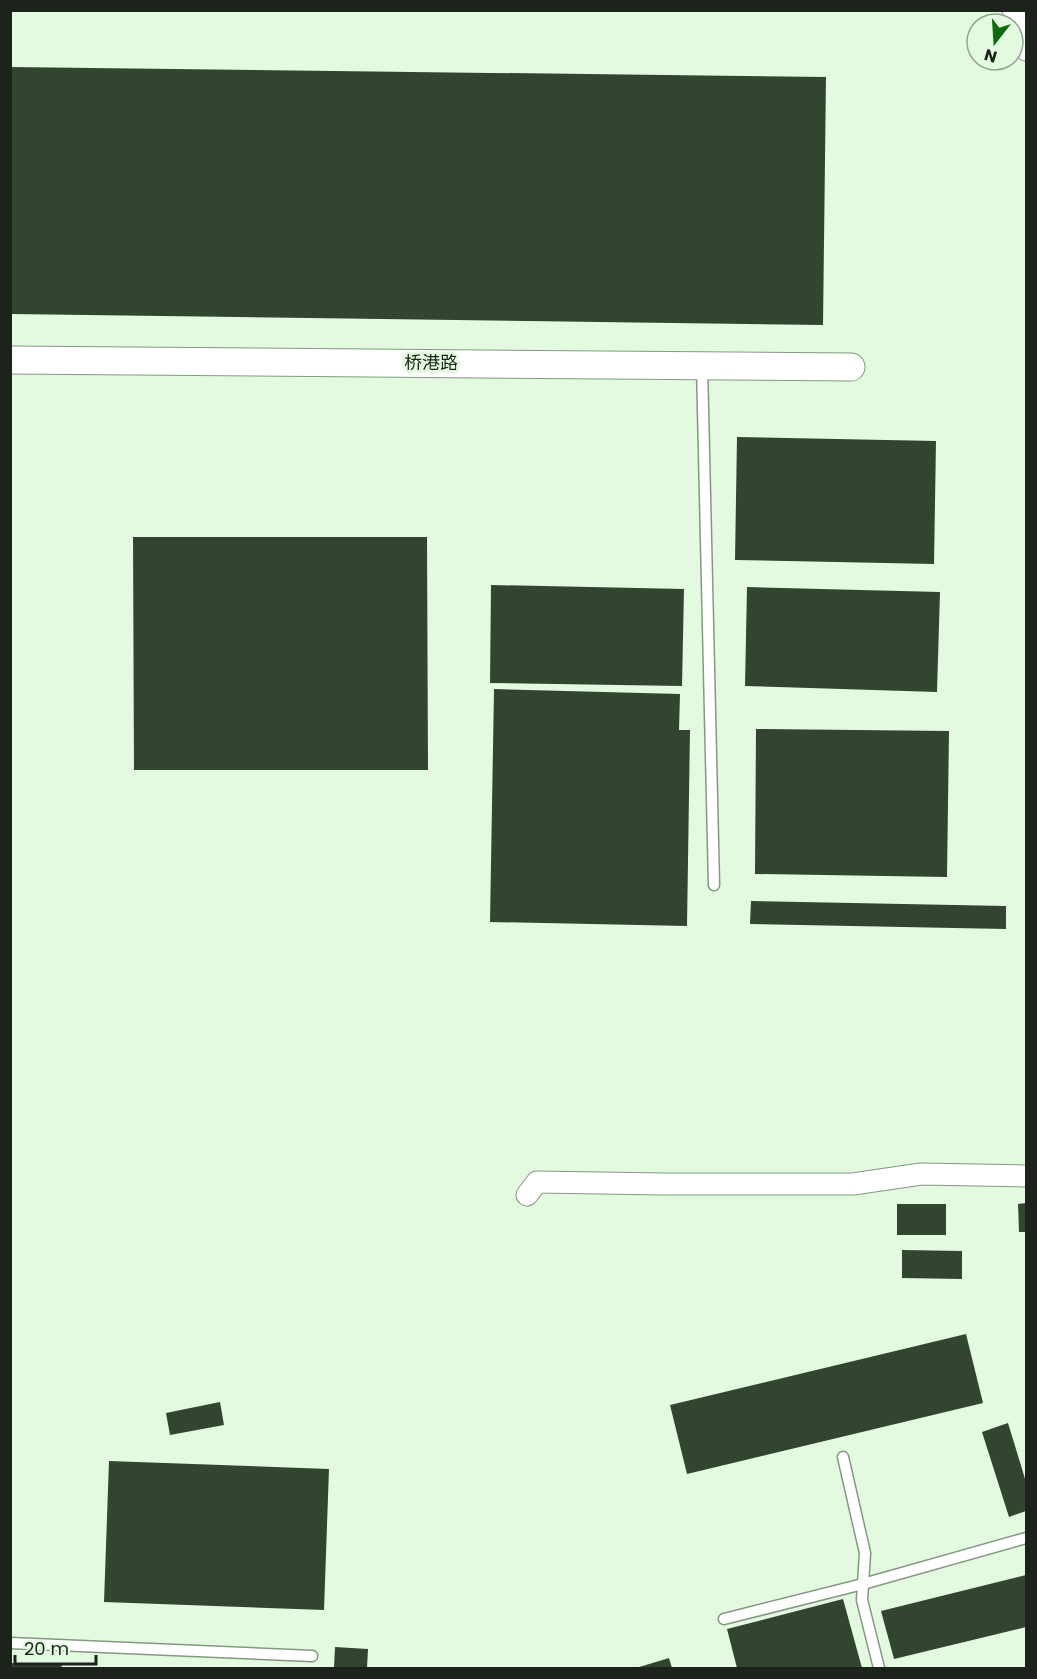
<svg xmlns="http://www.w3.org/2000/svg" width="1037" height="1679" viewBox="0 0 1037 1679" font-family="Poppins,'Noto Sans SC',sans-serif">
<rect width="100%" height="100%" fill="#e3f9e0"/>
<path fill="#334531" d="M 10,67 L 826,77 L 823,325 L 10,314 Z
M 737,437 L 936,441 L 934,564 L 735,560 Z
M 133,537 L 427,537 L 428,770 L 134,770 Z
M 491,585 L 684,589 L 682,686 L 490,683 Z
M 747,587 L 940,592 L 937,692 L 745,686 Z
M 494,689 L 680,694 L 679,730 L 690,730 L 687,926 L 490,922 Z
M 756,729 L 949,731 L 947,877 L 755,874 Z
M 751,901 L 1006,906 L 1006,929 L 750,924 Z
M 1026,1203 L 1026,1232 L 1019,1232 L 1018,1204 Z
M 897,1204 L 946,1204 L 946,1235 L 897,1235 Z
M 902,1250 L 962,1251 L 962,1279 L 902,1278 Z
M 966,1334 L 983,1403 L 687,1474 L 670,1405 Z
M 220,1402 L 224,1425 L 170,1435 L 166,1413 Z
M 1008,1423 L 1026,1482 L 1026,1511 L 1009,1517 L 982,1432 Z
M 109,1461 L 329,1469 L 324,1610 L 104,1602 Z
M 1026,1575 L 1026,1627 L 894,1659 L 881,1611 Z
M 843,1599 L 862,1668 L 737,1668 L 727,1629 Z
M 335,1647 L 368,1649 L 367,1668 L 334,1668 Z
M 669,1658 L 672,1668 L 636,1668 Z
M 10,1663 L 62,1665 L 61,1668 L 10,1668 Z"/>
<g fill="none" stroke-linecap="round" stroke-linejoin="round">
<defs>
<path id="service" d="M 702,366 L 714,885
M 843,1457 L 865,1553 L 862,1600 L 879,1668
M 724,1619 L 863,1584 L 1026,1538
M 10,1643 L 312,1656"/>
<path id="minor" d="M 1013,10 L 1026,50
M 527,1195 L 537,1182 L 664,1184 L 853,1184 L 921,1174 L 1026,1176"/>
<path id="tertiary" d="M 10,360 L 851,367"/>
</defs>
<use href="#service" stroke="#859982" stroke-width="13"/>
<use href="#minor" stroke="#859982" stroke-width="23"/>
<use href="#tertiary" stroke="#859982" stroke-width="29"/>
<use href="#service" stroke="#fff" stroke-width="10"/>
<use href="#minor" stroke="#fff" stroke-width="21"/>
<use href="#tertiary" stroke="#fff" stroke-width="27"/>
</g>
<g text-anchor="middle" stroke-width="6" stroke-linejoin="round" paint-order="stroke">
<g font-size="18" fill="#1b231a" stroke="#e3f9e0">
<text x="431" y="369">桥港路</text>
</g>
</g>
<rect width="1037" height="1679" fill="none" stroke="#1b231a" stroke-width="24"/>
<g transform="translate(995 42) rotate(197)"><circle r="28" fill="#e3f9e0" stroke="#93a391" stroke-width="1.5"/>
<path d="M0-4.5L10 22L0 15L-10 22Z" fill="#11680f"/>
<text y="-9" font-size="16" font-weight="bold" text-anchor="middle" fill="#1b231a">N</text>
</g>
<path d="M15 1655v9h81v-9" fill="none" stroke="#1b231a" stroke-width="3"/>
<text x="24" y="1655" font-size="18" fill="#1b231a" stroke="#e3f9e0" stroke-width="4.5" paint-order="stroke">20 m</text>
</svg>
